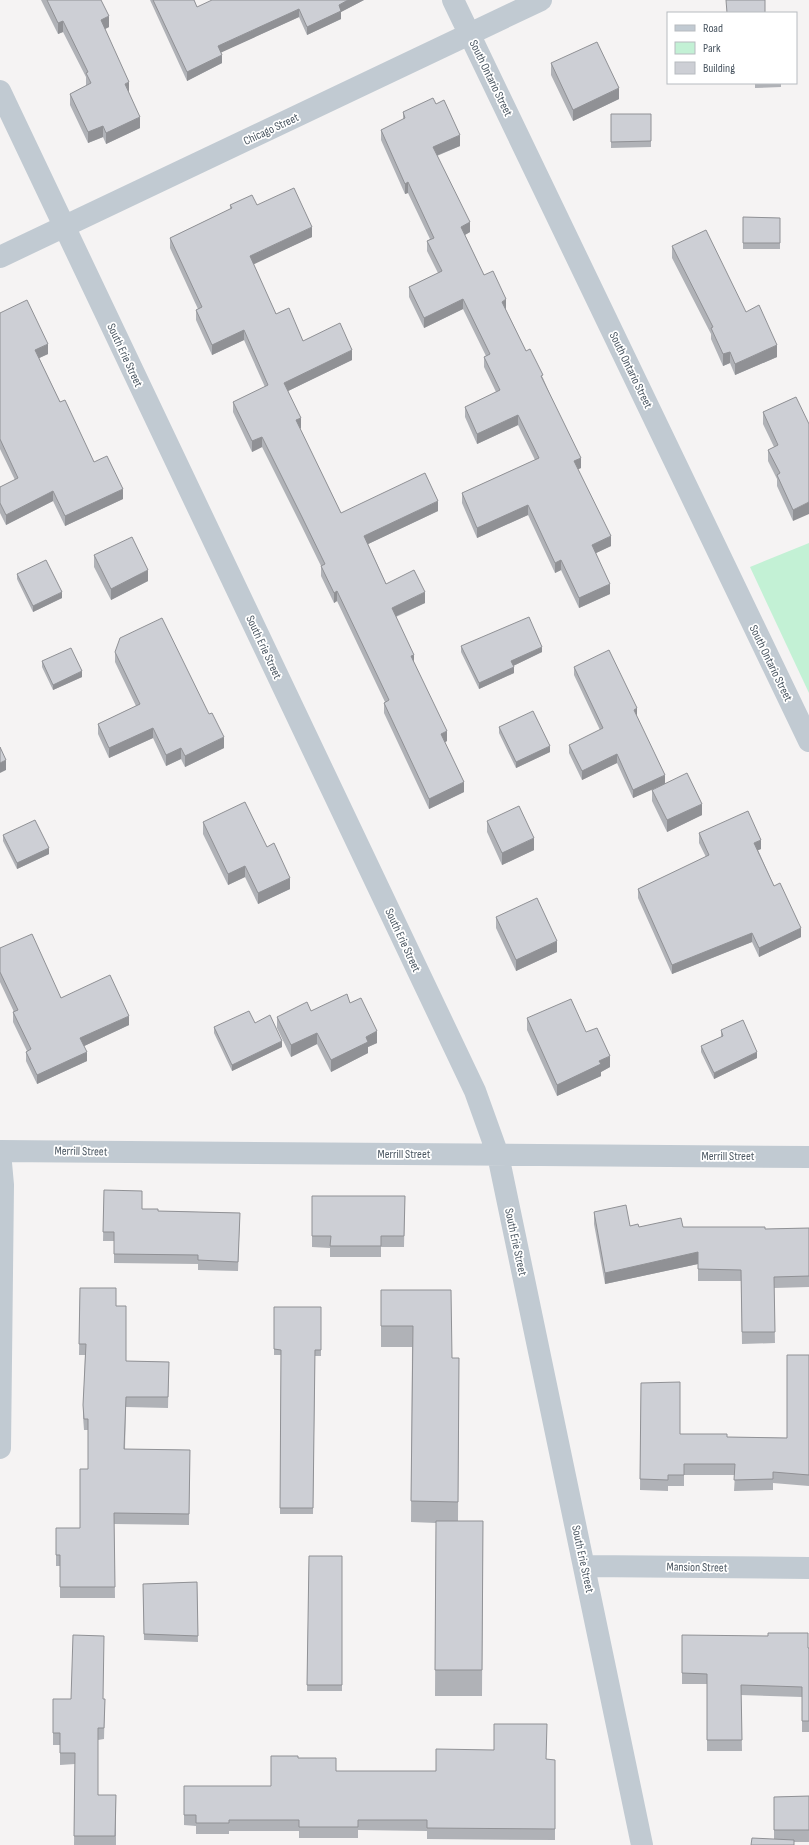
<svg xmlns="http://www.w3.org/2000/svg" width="809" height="1845" viewBox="0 0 809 1845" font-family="'Sofia Sans Condensed',sans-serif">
<rect width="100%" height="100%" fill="#f5f3f3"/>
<path fill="#c3f1d5" d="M 809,543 L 809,693 L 750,567 Z"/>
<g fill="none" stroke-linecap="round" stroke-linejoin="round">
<path stroke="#c1cad2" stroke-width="22" d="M 453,0 L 809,741
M 0,91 L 475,1091 L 498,1155 L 642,1845
M 0,257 L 541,0
M 0,1151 L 809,1157
M 0,1152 L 3,1185 L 0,1448
M 585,1566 L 809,1568"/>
</g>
<path fill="#b0b2b7" d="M 41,0 L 101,0 L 109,27 L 105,29 L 129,93 L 140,128 L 106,144 L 103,137 L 88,143 L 70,105 L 70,94 L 86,86 L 86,77 L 63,32 L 58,34 Z
M 150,0 L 194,0 L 197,7 L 364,0 L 341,12 L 341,19 L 307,35 L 299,17 L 221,52 L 222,63 L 187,81 Z
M 551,63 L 619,99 L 573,121 L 551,75 Z
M 755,83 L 781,83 L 781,87 L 755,88 Z
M 436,104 L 460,146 L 437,156 L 470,232 L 465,235 L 484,275 L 506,310 L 526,351 L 543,378 L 581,468 L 578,469 L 611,546 L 596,553 L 610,594 L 579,608 L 561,570 L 555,573 L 528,515 L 477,538 L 462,503 L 462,493 L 535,460 L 518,425 L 477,444 L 465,417 L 465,407 L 496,392 L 484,367 L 484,357 L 486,356 L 463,309 L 424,328 L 409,297 L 409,287 L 438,273 L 427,251 L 427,241 L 430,239 L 408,193 L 405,194 L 381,140 L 381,130 L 403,120 L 403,112 Z
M 611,114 L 651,114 L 651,147 L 611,148 Z
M 230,205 L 257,205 L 312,237 L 253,264 L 276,314 L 303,341 L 352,360 L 288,391 L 301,428 L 300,429 L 341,513 L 438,511 L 368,544 L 386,584 L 425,603 L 396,617 L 414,663 L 447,741 L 445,742 L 464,792 L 429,809 L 384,713 L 384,703 L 385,702 L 337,601 L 334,603 L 321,576 L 321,566 L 302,527 L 262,447 L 252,452 L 233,412 L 233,402 L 265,387 L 244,340 L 212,355 L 196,320 L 196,310 L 198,309 L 170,248 L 170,238 L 230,209 Z
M 743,217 L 780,218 L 780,249 L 743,249 Z
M 672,246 L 746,312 L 777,357 L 735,375 L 730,363 L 723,366 L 711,339 L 711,334 L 672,258 Z
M 0,313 L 48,354 L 39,358 L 60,402 L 94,462 L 123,499 L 65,526 L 53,501 L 6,525 L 0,513 L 0,487 L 15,480 L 0,449 Z
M 796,397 L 793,521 L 777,486 L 777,479 L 768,461 L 768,450 L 774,447 L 763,424 L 763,412 Z
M 94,555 L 148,581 L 111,600 L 94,567 Z
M 17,574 L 62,598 L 33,612 L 17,579 Z
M 461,646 L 542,652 L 513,666 L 514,673 L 479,689 L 461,652 Z
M 115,652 L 224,748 L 185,767 L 181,759 L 166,766 L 153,738 L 109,758 L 98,734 L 98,724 L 136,706 L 115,662 Z
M 42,661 L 82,677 L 53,690 L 42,667 Z
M 574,667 L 637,717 L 665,784 L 702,815 L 667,832 L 652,801 L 652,790 L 659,786 L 633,798 L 617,763 L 582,780 L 569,753 L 569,745 L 600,730 L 574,675 Z
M 499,727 L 550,752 L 516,768 L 499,733 Z
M 487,821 L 534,850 L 502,865 L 487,832 Z
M 203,822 L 267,847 L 290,889 L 258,904 L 245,877 L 228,885 L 203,834 Z
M 699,833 L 761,849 L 758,850 L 774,886 L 801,937 L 759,957 L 752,942 L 672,974 L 638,898 L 638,889 L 706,857 L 699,843 Z
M 3,835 L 49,854 L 17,869 L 3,841 Z
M 496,917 L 557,952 L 516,971 L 496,928 Z
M 0,948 L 61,998 L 129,1025 L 84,1046 L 87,1061 L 37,1084 L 26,1061 L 26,1052 L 27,1051 L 13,1022 L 13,1012 L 14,1012 L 0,982 Z
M 350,1003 L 377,1043 L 368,1047 L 368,1053 L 331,1072 L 317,1044 L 291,1057 L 277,1028 L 277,1017 L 311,1011 Z
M 527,1018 L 586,1032 L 610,1067 L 601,1072 L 601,1076 L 557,1096 L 527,1030 Z
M 255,1023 L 282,1047 L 232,1071 L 214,1033 L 214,1027 Z
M 721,1030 L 757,1058 L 714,1079 L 701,1052 L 701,1046 L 721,1037 Z
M 104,1190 L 142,1209 L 158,1211 L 240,1213 L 238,1271 L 198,1270 L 198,1264 L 114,1263 L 114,1241 L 103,1241 Z
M 312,1196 L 405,1196 L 404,1247 L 381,1247 L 381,1257 L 330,1257 L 330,1248 L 312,1247 Z
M 594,1212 L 630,1226 L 639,1227 L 683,1227 L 765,1229 L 809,1228 L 809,1287 L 774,1288 L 775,1343 L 742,1344 L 741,1281 L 698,1281 L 698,1264 L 605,1284 L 594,1224 Z
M 80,1288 L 116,1306 L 126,1361 L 169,1362 L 168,1408 L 126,1407 L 125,1449 L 190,1450 L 189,1525 L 114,1524 L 115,1598 L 60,1598 L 60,1566 L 56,1566 L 56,1528 L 80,1528 L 88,1469 L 88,1430 L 84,1430 L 83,1416 L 85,1355 L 79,1355 Z
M 381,1290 L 452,1358 L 459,1358 L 458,1521 L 483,1521 L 482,1696 L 435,1696 L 436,1523 L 411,1522 L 412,1347 L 381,1347 Z
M 274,1307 L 321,1307 L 321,1356 L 315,1356 L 313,1514 L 280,1514 L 281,1355 L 274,1355 Z
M 809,1355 L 809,1486 L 773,1483 L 773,1490 L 734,1491 L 735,1475 L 684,1475 L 684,1486 L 668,1486 L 668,1491 L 640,1490 L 641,1383 L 680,1434 L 727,1437 L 787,1438 Z
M 309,1556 L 342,1556 L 342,1691 L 307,1691 Z
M 197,1582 L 198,1642 L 144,1640 L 143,1584 Z
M 682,1635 L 809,1648 L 809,1732 L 802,1732 L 802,1697 L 741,1695 L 742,1751 L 707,1751 L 707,1684 L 682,1684 Z
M 53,1699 L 105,1699 L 104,1739 L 98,1740 L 98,1795 L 116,1795 L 116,1845 L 74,1845 L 75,1764 L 60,1765 L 60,1745 L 53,1745 Z
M 298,1758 L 336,1771 L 436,1771 L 546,1759 L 555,1760 L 555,1840 L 427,1839 L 427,1831 L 358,1830 L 358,1838 L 299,1838 L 299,1831 L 229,1831 L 229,1834 L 196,1834 L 196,1826 L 184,1825 L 184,1786 L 271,1786 Z
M 809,1796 L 809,1842 L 794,1842 L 774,1839 L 774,1797 Z"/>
<path fill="#909195" d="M 348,0 L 364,0 L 341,12 L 341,19 L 307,35 L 307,27 L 339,5 Z
M 299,9 L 299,17 L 218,54 L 218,46 Z
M 109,16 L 109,27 L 101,31 L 101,20 Z
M 63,21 L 63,32 L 58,34 L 58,23 Z
M 222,55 L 222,63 L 187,81 L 187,72 Z
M 129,82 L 129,93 L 125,84 Z
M 619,88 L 619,99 L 573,121 L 573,110 Z
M 140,117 L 140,128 L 106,144 L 106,133 Z
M 103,126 L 103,137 L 88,143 L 88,132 Z
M 460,135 L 460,146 L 433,157 L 433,147 Z
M 408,182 L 408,193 L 405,194 L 405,184 Z
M 470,222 L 470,232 L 461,237 L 461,227 Z
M 312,227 L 312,237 L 250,266 L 250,256 Z
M 463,299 L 463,309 L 424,328 L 424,318 Z
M 506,299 L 506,310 L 502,312 L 502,302 Z
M 244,330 L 244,340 L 212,355 L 212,345 Z
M 48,344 L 48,354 L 35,360 L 35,350 Z
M 777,345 L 777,357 L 735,375 L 735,364 Z
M 352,350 L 352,360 L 284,393 L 284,383 Z
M 730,352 L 730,363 L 723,366 L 723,354 Z
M 518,415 L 518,425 L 477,444 L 477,434 Z
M 301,418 L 301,428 L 296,431 L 296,420 Z
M 262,437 L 262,447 L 252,452 L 252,441 Z
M 581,458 L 581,468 L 574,471 L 574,461 Z
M 123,489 L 123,499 L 65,526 L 65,516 Z
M 53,491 L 53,501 L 6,525 L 6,515 Z
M 438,501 L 438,511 L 364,546 L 364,536 Z
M 809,502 L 809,514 L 793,521 L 793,510 Z
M 528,505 L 528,515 L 477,538 L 477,528 Z
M 611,536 L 611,546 L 592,555 L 592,545 Z
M 561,560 L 561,570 L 555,573 L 555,563 Z
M 148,570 L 148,581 L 111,600 L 111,589 Z
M 610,584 L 610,594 L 579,608 L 579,598 Z
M 337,591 L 337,601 L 334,603 L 334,593 Z
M 62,592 L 62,598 L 33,612 L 33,606 Z
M 425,592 L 425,603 L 392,618 L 392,608 Z
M 542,647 L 542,652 L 511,667 L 511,661 Z
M 414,655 L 414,665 L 411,656 Z
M 514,667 L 514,673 L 479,689 L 479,683 Z
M 82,671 L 82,677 L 53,690 L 53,685 Z
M 637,708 L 637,717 L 634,710 Z
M 153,728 L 153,738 L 109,758 L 109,748 Z
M 447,731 L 447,741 L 441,744 L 441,734 Z
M 224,737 L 224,748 L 185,767 L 185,756 Z
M 550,746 L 550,752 L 516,768 L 516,762 Z
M 181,748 L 181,759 L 166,766 L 166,755 Z
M 617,754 L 617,763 L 582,780 L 582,771 Z
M 6,760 L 6,770 L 0,773 L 0,763 Z
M 665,775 L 665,784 L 633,798 L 633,790 Z
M 464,782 L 464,792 L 429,809 L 429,799 Z
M 702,804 L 702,815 L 667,832 L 667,820 Z
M 534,838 L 534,850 L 502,865 L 502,853 Z
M 761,840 L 761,849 L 754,852 L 754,843 Z
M 49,848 L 49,854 L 17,869 L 17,863 Z
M 245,866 L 245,877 L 228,885 L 228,874 Z
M 290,878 L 290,889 L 258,904 L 258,893 Z
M 801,928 L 801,937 L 759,957 L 759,948 Z
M 752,933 L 752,942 L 672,974 L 672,965 Z
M 557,941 L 557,952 L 516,971 L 516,960 Z
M 129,1016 L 129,1025 L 80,1048 L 80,1038 Z
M 377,1031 L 377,1043 L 368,1047 L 368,1053 L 331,1072 L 331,1060 L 366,1037 Z
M 317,1033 L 317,1044 L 291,1057 L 291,1045 Z
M 282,1041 L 282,1047 L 232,1071 L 232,1065 Z
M 87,1052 L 87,1061 L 37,1084 L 37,1075 Z
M 757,1052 L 757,1058 L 714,1079 L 714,1073 Z
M 610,1056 L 610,1067 L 601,1072 L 601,1076 L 557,1096 L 557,1085 L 599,1061 Z
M 698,1252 L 698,1264 L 605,1284 L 605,1273 Z"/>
<path fill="#cdcfd5" stroke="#909195" d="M 47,0 L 101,0 L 109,16 L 101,20 L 129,82 L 125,84 L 140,117 L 106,133 L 103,126 L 88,132 L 70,94 L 91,83 L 86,73 L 88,72 L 63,21 L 58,23 Z
M 153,0 L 194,0 L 197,7 L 212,0 L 348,0 L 339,5 L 341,11 L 307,27 L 299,9 L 218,46 L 222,55 L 187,72 Z
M 726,0 L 765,0 L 765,13 L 727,13 Z
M 597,42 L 619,88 L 573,110 L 551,63 Z
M 433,98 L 436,104 L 444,100 L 460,135 L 433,147 L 470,222 L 461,227 L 484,275 L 493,271 L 506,299 L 502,302 L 526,351 L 530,349 L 543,375 L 541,376 L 581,458 L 574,461 L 611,536 L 592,545 L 610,584 L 579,598 L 561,560 L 555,563 L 528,505 L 477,528 L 462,493 L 539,458 L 518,415 L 477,434 L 465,407 L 500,390 L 484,357 L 490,354 L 463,299 L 424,318 L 409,287 L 442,271 L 427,241 L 434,238 L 408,182 L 405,184 L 381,130 L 405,118 L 403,112 Z
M 611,114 L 651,114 L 651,141 L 611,142 Z
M 294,188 L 312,227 L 250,256 L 276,314 L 289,308 L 303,341 L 340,323 L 352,350 L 284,383 L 301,418 L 296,420 L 341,513 L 425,473 L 438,501 L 364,536 L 386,584 L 414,570 L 425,592 L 392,608 L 414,655 L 411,656 L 447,731 L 441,734 L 464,782 L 429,799 L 384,703 L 389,700 L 337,591 L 334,593 L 321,566 L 325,564 L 302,517 L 262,437 L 252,441 L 233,402 L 268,385 L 244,330 L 212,345 L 196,310 L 202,307 L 170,238 L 232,208 L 230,205 L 252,195 L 257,205 Z
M 743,217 L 780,218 L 780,243 L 743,243 Z
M 706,230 L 746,312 L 759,305 L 777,345 L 735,364 L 730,352 L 723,354 L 711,328 L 713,327 L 672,246 Z
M 27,300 L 48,344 L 35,350 L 60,402 L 65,400 L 94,462 L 107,456 L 123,489 L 65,516 L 53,491 L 6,515 L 0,503 L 0,487 L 18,478 L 0,439 L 0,313 Z
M 796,397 L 809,424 L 809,502 L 793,510 L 777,475 L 780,473 L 768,450 L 778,445 L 763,412 Z
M 132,537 L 148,570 L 111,589 L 94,555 Z
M 46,560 L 62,592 L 33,606 L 17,574 Z
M 529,617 L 542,647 L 511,661 L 514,667 L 479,683 L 461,646 Z
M 162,618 L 209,714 L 212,713 L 224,737 L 185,756 L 181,748 L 166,755 L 153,728 L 109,748 L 98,724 L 140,704 L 115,652 L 120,638 Z
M 71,648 L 82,671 L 53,685 L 42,661 Z
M 609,650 L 637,708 L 634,710 L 665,775 L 633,790 L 617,754 L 582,771 L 569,745 L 603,728 L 574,667 Z
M 533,711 L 550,746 L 516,762 L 499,727 Z
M 0,747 L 6,760 L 0,763 Z
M 687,773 L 702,804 L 667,820 L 652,790 Z
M 245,802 L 267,847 L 274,843 L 290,878 L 258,893 L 245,866 L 228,874 L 203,822 Z
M 519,806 L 534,838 L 502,853 L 487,821 Z
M 748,811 L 761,840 L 754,843 L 774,886 L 780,883 L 801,928 L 759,948 L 752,933 L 672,965 L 638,889 L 709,855 L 699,833 Z
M 35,820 L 49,848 L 17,863 L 3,835 Z
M 537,898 L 557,941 L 516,960 L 496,917 Z
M 32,934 L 61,998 L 110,975 L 129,1016 L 80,1038 L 87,1052 L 37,1075 L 26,1052 L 31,1049 L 13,1012 L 18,1010 L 0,972 L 0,948 Z
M 347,994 L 350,1003 L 361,998 L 377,1031 L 366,1037 L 368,1042 L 331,1060 L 317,1033 L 291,1045 L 277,1017 L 307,1002 L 311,1011 Z
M 571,999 L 586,1032 L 597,1028 L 610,1056 L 599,1061 L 601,1064 L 557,1085 L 527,1018 Z
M 249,1011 L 255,1023 L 270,1015 L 282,1041 L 232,1065 L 214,1027 Z
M 743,1020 L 757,1052 L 714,1073 L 701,1046 L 723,1036 L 721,1030 Z
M 104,1190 L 142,1191 L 142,1209 L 158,1209 L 158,1211 L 240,1213 L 238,1262 L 198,1260 L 198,1255 L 114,1254 L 114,1232 L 103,1232 Z
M 312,1196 L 405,1196 L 404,1236 L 381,1236 L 381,1246 L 330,1246 L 331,1236 L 312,1236 Z
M 626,1205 L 630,1226 L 638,1224 L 639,1227 L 681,1218 L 683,1227 L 765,1227 L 765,1229 L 809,1228 L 809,1276 L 774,1277 L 775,1332 L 742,1332 L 741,1270 L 698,1269 L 698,1252 L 605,1273 L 594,1212 Z
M 80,1288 L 116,1288 L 116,1306 L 126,1306 L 126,1361 L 169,1362 L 168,1397 L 126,1397 L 124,1449 L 190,1450 L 189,1514 L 114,1513 L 115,1587 L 60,1587 L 60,1555 L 56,1555 L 56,1528 L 80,1528 L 80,1469 L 88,1469 L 88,1419 L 84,1419 L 83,1405 L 86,1344 L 79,1344 Z
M 381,1290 L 451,1290 L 452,1358 L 459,1358 L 458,1502 L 411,1501 L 413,1326 L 381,1326 Z
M 274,1307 L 321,1307 L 321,1350 L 315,1350 L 313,1508 L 280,1508 L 281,1350 L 274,1349 Z
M 787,1355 L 809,1355 L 809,1475 L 773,1472 L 773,1479 L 734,1480 L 735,1464 L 684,1464 L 684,1475 L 668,1475 L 668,1480 L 640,1479 L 641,1383 L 680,1382 L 680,1434 L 727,1434 L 727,1437 L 787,1438 Z
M 436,1521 L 483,1521 L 482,1670 L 435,1670 Z
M 309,1556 L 342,1556 L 342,1685 L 307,1685 Z
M 197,1582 L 198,1636 L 144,1634 L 143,1584 Z
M 768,1633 L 808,1633 L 808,1648 L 809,1648 L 809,1721 L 802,1721 L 802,1687 L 741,1685 L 742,1740 L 707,1740 L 707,1674 L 682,1673 L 682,1635 L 768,1636 Z
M 73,1635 L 104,1636 L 103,1699 L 105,1699 L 104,1728 L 98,1728 L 98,1795 L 116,1795 L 115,1836 L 74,1836 L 75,1753 L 60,1753 L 60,1733 L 53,1733 L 53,1699 L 71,1699 Z
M 494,1724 L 547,1724 L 546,1759 L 555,1760 L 555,1829 L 427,1828 L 427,1820 L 358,1820 L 358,1827 L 299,1827 L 299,1820 L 229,1820 L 229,1823 L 196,1823 L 196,1815 L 184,1815 L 184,1786 L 271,1786 L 271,1756 L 298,1756 L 298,1758 L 336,1758 L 336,1771 L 436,1771 L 436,1749 L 494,1750 Z
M 809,1796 L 809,1830 L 774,1830 L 774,1797 Z
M 752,1838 L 794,1840 L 794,1845 L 751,1845 Z"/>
<g text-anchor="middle" stroke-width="3.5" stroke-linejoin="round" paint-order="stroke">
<g font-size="12" fill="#4a5661" stroke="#fff">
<text transform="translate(491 78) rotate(64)" y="4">South Ontario Street</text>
<text transform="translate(271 129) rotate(-25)" y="4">Chicago Street</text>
<text transform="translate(125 355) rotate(65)" y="4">South Erie Street</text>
<text transform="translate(631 370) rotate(64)" y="4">South Ontario Street</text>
<text transform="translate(264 647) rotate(65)" y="4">South Erie Street</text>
<text transform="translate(771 663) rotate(64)" y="4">South Ontario Street</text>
<text transform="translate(403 940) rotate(65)" y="4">South Erie Street</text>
<text transform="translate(81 1151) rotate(1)" y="4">Merrill Street</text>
<text x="404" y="1158">Merrill Street</text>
<text x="728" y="1160">Merrill Street</text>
<text transform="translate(516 1242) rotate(78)" y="4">South Erie Street</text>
<text transform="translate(583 1559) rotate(78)" y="4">South Erie Street</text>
<text transform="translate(697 1567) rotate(1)" y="4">Mansion Street</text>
</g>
</g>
<rect x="667" y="12" width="130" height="72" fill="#ffffff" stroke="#b7bbc0"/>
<rect x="675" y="25" width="20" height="6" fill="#c1cad2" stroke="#b7bbc0"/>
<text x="703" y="32" font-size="12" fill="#4a5661">Road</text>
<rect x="675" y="42" width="20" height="12" fill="#c3f1d5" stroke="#b7bbc0"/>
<text x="703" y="52" font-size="12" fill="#4a5661">Park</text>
<rect x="675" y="62" width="20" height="12" fill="#cdcfd5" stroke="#b7bbc0"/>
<text x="703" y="72" font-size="12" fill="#4a5661">Building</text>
</svg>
